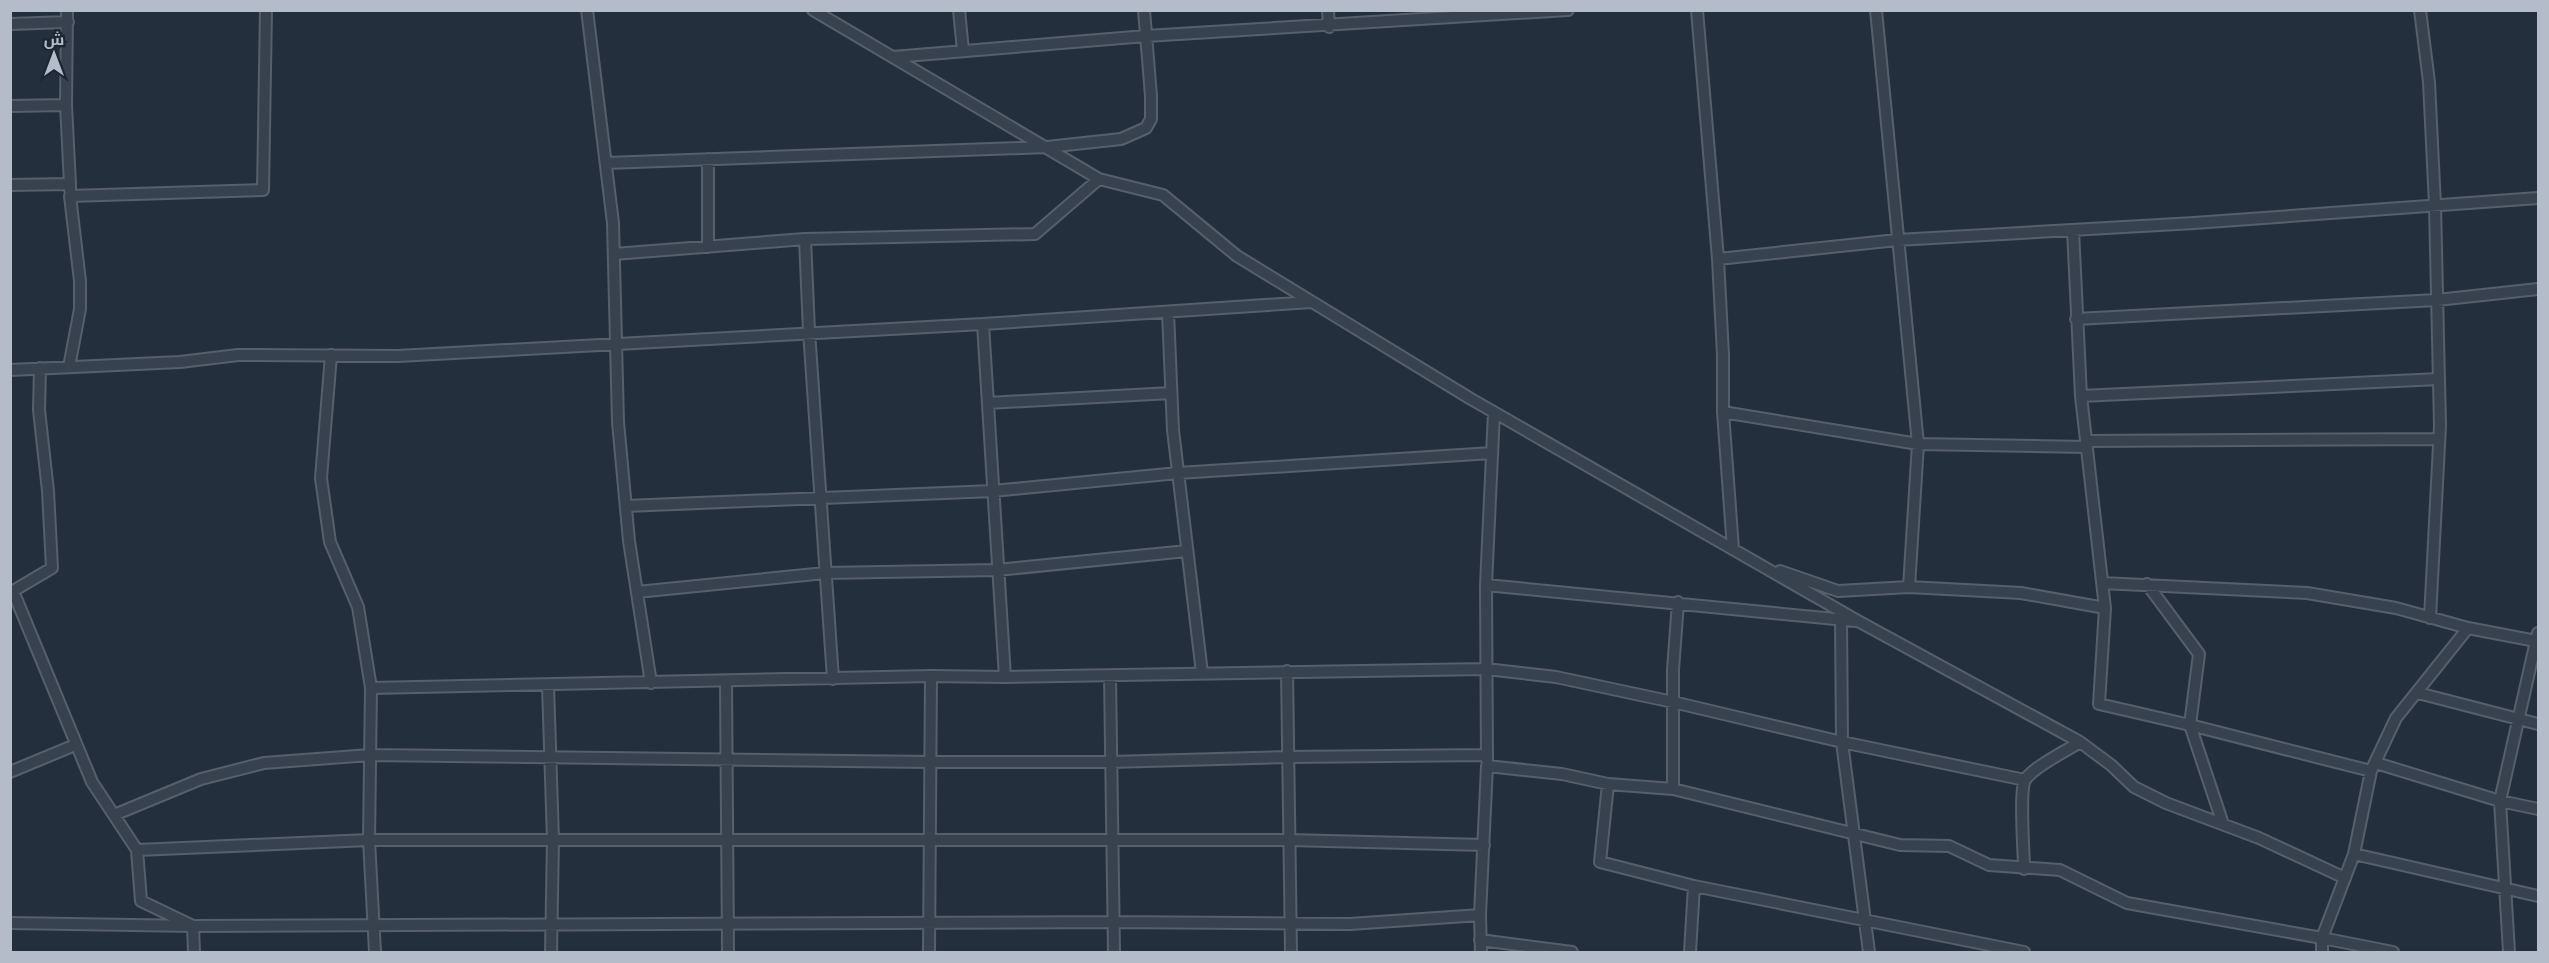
<svg xmlns="http://www.w3.org/2000/svg" width="2549" height="963" viewBox="0 0 2549 963" font-family="Commissioner,Cairo,sans-serif">
<rect width="100%" height="100%" fill="#242f3e"/>
<g fill="none" stroke-linecap="round" stroke-linejoin="round">
<defs>
<path id="street" d="M 67,10 L 66,105 L 70,184
M 587,10 L 613,223 L 618,422 L 629,541 L 651,683
M 813,10 L 1099,179 L 1163,195 L 1237,256 L 1471,399 L 1858,621 L 2080,742 L 2111,765 L 2134,787 L 2166,803 L 2259,838 L 2345,878
M 959,10 L 963,51
M 1328,10 L 1329,27
M 1697,10 L 1718,259 L 1723,355 L 1723,412 L 1733,549
M 1876,10 L 1918,444 L 1909,587
M 2420,10 L 2429,82 L 2435,205 L 2440,426 L 2430,618
M 10,24 L 68,22
M 893,57 L 1146,36 L 1568,10
M 10,106 L 66,105
M 708,159 L 708,247
M 606,163 L 1047,147 L 1121,139 L 1146,128 L 1151,119 L 1151,96 L 1144,10
M 10,185 L 70,184 L 70,190
M 2073,230 L 2081,396 L 2105,608 L 2099,704 L 2190,725 L 2223,824
M 805,239 L 809,331 L 833,679
M 614,254 L 805,239 L 1035,234 L 1099,179
M 1718,259 L 1897,240 L 2194,223 L 2538,198
M 1168,312 L 1173,430 L 1202,673
M 2076,319 L 2437,300 L 2538,289
M 983,324 L 1005,677
M 331,355 L 321,478 L 330,542 L 358,607 L 371,688 L 369,840 L 375,952
M 69,367 L 80,309 L 80,281 L 70,196 L 263,190 L 266,10
M 40,368 L 39,410 L 48,491 L 52,568 L 13,591 L 92,782 L 137,850 L 141,901 L 193,926 L 194,952
M 10,370 L 180,362 L 238,355 L 398,356 L 983,324 L 1311,302
M 2081,396 L 2439,379
M 988,403 L 1171,393
M 1723,412 L 1918,444 L 2086,447
M 2086,441 L 2439,439
M 626,506 L 993,491 L 1178,473 L 1492,453
M 1780,571 L 1838,591 L 1909,587 L 2021,593 L 2105,608
M 2102,583 L 2307,593 L 2396,608 L 2468,628
M 2147,584 L 2199,654 L 2190,725 L 2371,771
M 1486,585 L 1856,621
M 637,592 L 825,573 L 997,570 L 1187,551
M 1841,621 L 1842,742 L 1869,952
M 1287,671 L 1291,952
M 1110,676 L 1114,952
M 726,682 L 728,952
M 548,685 L 553,840 L 551,952
M 371,688 L 931,676 L 1005,677 L 1486,669 L 1556,677 L 1673,702 L 1842,742 L 2025,780
M 2418,693 L 2538,724
M 1487,760 L 1486,585 L 1494,412
M 2376,763 L 2500,801 L 2538,809
M 10,772 L 75,745
M 1608,784 L 1600,862 L 1694,886 L 2024,952
M 1673,789 L 1673,670 L 1678,602
M 114,815 L 201,779 L 264,763 L 370,755 L 930,762 L 1110,762 L 1288,757 L 1487,755
M 137,850 L 369,840 L 1289,840 L 1484,845
M 2354,854 L 2538,896
M 2024,869 C 2024,853 2019,791 2025,780 C 2033,767 2066,751 2080,742
M 10,923 L 193,926 L 1114,922 L 1350,924 L 1480,915
M 1480,940 L 1572,952
M 929,952 L 931,676
M 1481,952 L 1480,915 L 1487,766 L 1562,774 L 1608,784 L 1673,789 L 1900,845 L 1949,846 L 1989,865 L 2060,870 L 2127,903 L 2322,938 L 2354,854 L 2371,771 L 2396,718 L 2468,628 L 2536,641 L 2538,633
M 1690,952 L 1694,886
M 2322,952 L 2322,938 L 2393,952
M 2509,952 L 2500,801 L 2536,641 L 2538,641"/>
</defs>
<use href="#street" stroke="#565f6c" stroke-width="14"/>
<use href="#street" stroke="#38414e" stroke-width="10"/>
</g>
<rect width="2549" height="963" fill="none" stroke="#b4bcc9" stroke-width="24"/>
<g transform="translate(54 54)" stroke="#1d2633" stroke-width="4.5" paint-order="stroke">
<path d="M0-4.5L10 22L0 15L-10 22Z" fill="#b4bcc9"/>
<text y="-9" font-size="16" font-weight="bold" text-anchor="middle" fill="#b4bcc9">ش</text>
</g>
</svg>
